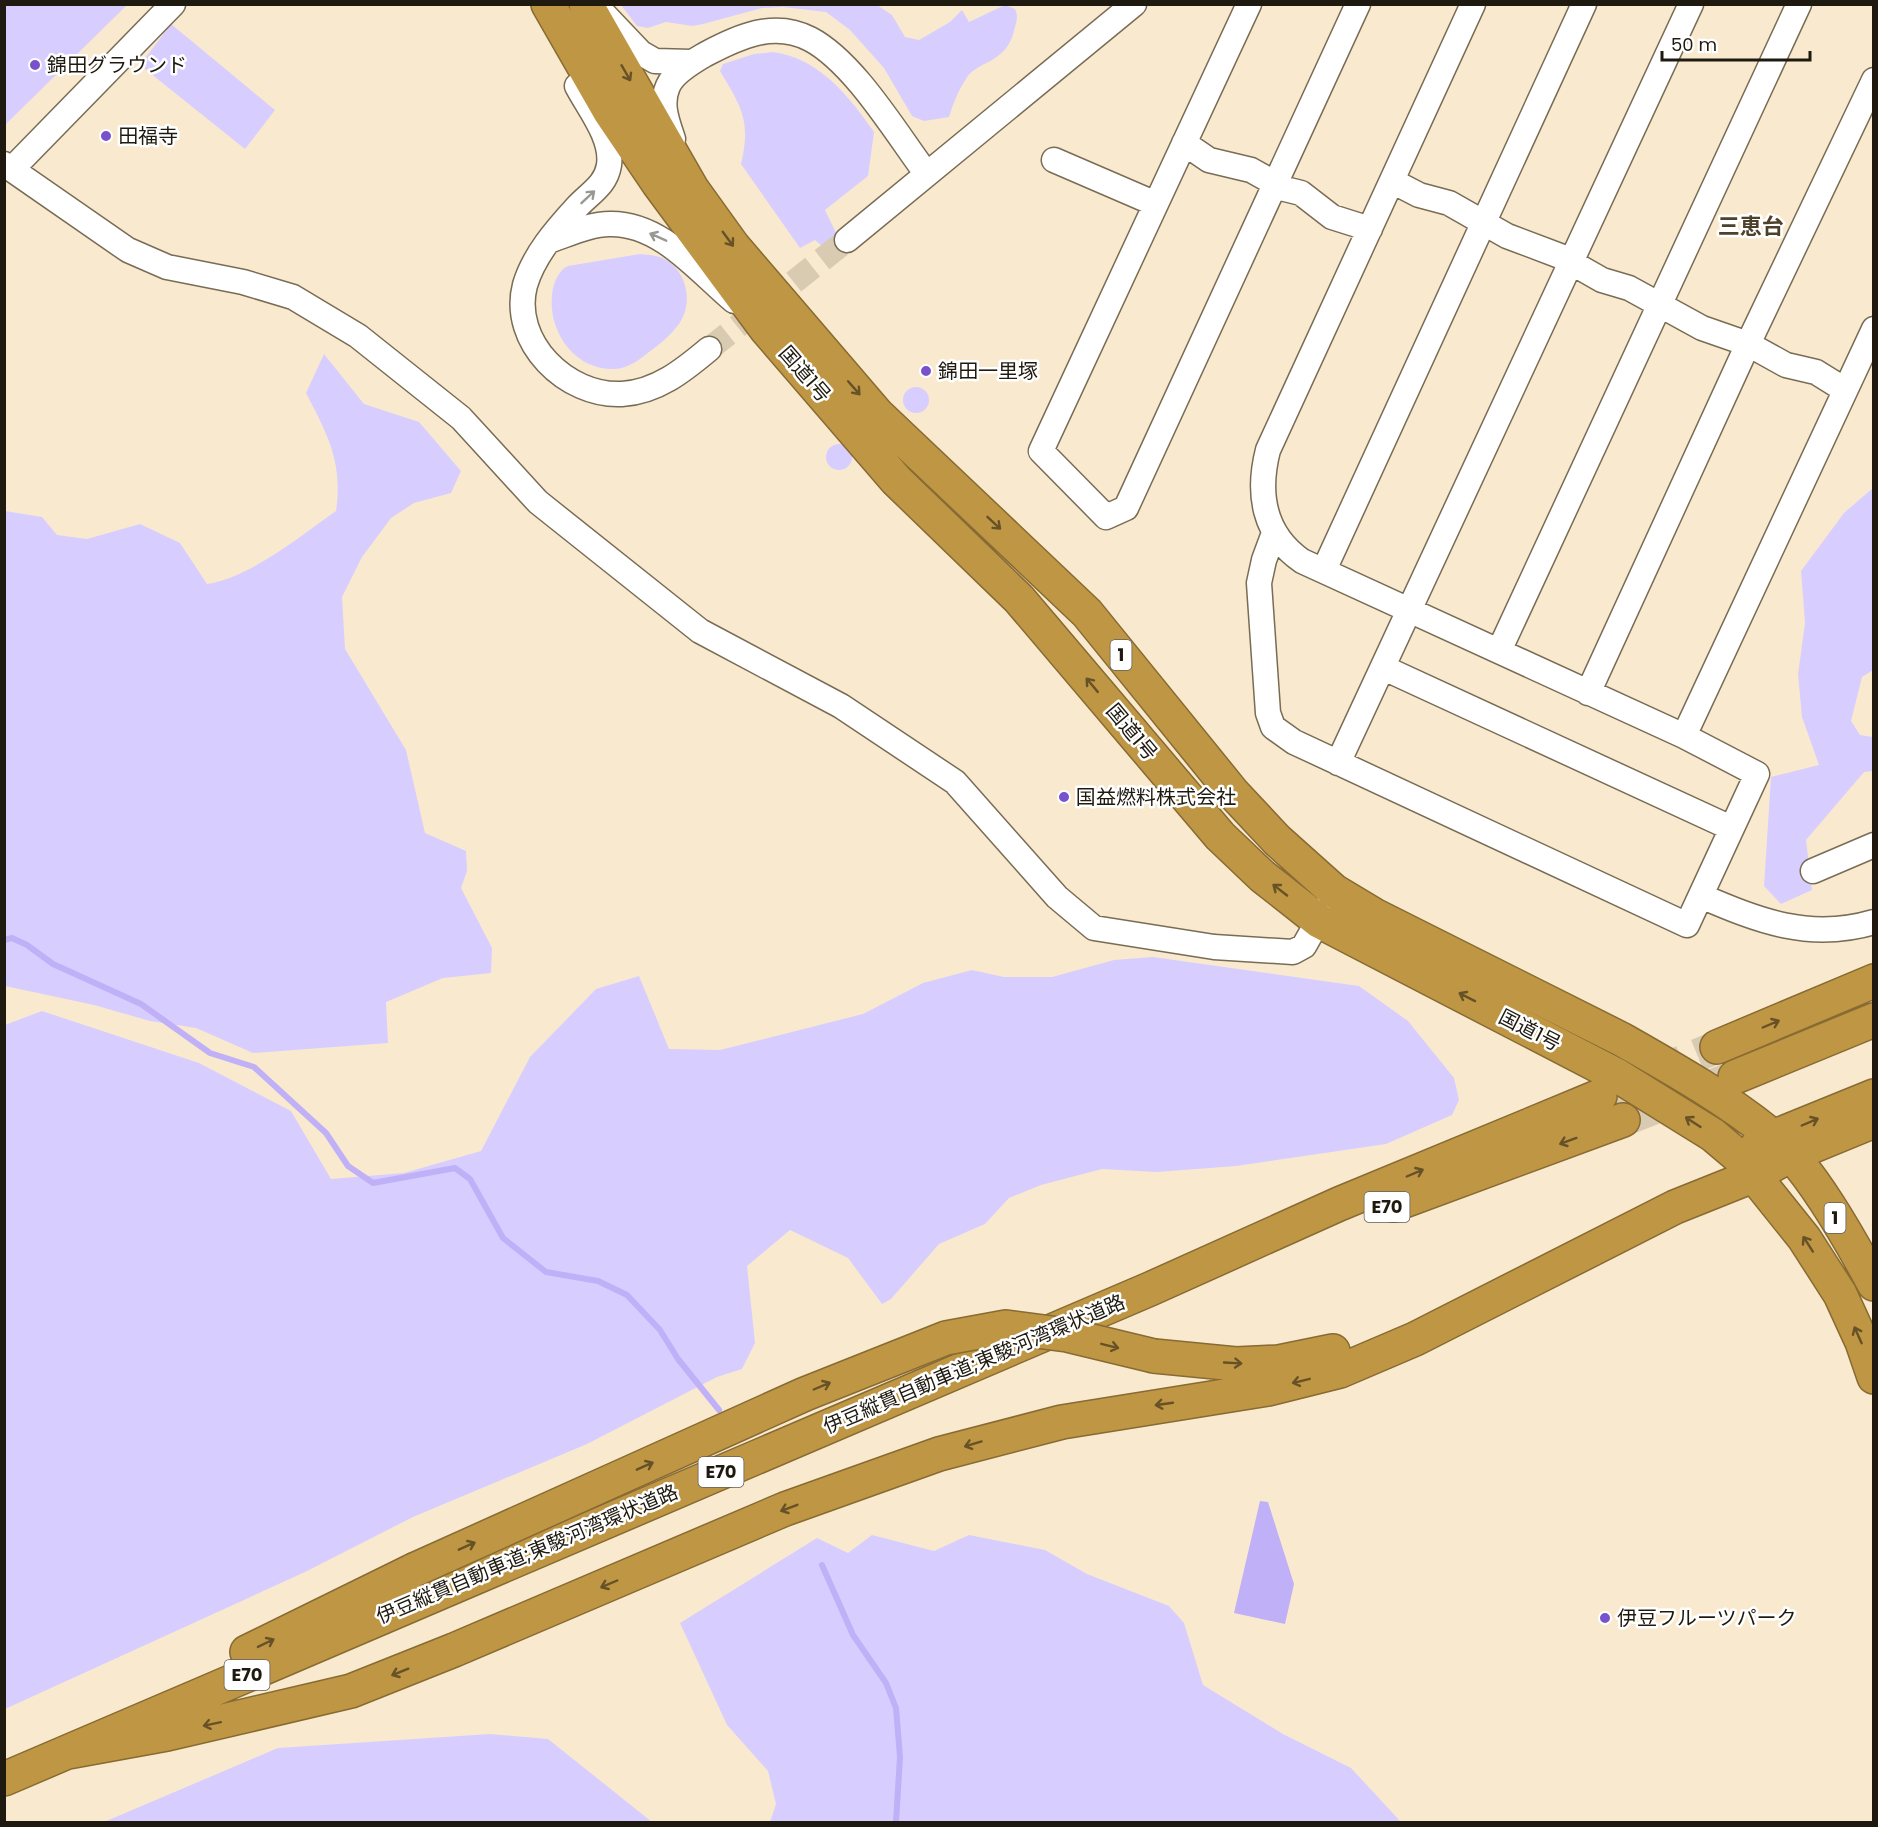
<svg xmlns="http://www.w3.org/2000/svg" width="1878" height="1827" viewBox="0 0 1878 1827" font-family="Poppins,'Noto Sans JP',sans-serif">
<rect width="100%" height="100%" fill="#f9eacf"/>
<path fill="#d7ceff" d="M 5,4 L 127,4 L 127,5 L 5,125 Z
M 621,5 L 877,5 L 892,15 L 905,37 L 919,40 L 950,22 L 962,10 L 969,22 L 1005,5 L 1015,9 C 1019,17 1016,23 1014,31 C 1006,64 976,61 966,79 C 958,91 953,104 949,117 L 924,121 L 912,116 L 884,68 L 850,30 L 826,12 L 783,7 L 762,8 L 703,24 L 692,26 L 666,22 L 648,28 L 637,26 Z
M 171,24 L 275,110 L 245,149 L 140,65 Z
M 773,52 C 819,58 849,96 874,132 L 868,176 L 825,210 L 838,237 L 824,248 L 815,240 L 800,248 L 741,164 C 751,121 742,108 720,71 L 723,64 L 754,54 Z
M 640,254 C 648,255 659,255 666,260 C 688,273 693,304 679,324 C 671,335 659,345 649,352 C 639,360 628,368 616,369 C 572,371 545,327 553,288 C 555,280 560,269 568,266 Z
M 324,354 L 364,404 L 419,422 L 461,471 L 451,493 L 414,503 L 391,518 L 362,557 L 342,597 L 345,649 L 406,750 L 425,833 L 466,851 L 467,871 L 461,888 L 492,948 L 491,973 L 443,978 L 386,1002 L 388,1043 L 253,1053 L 196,1028 L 150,1021 L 94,1005 L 5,986 L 5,511 L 42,517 L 57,535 L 87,539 L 140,524 L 180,543 L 207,584 C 251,577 299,537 336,511 C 343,463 328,435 306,393 Z
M903 400a13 13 0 1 1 26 0a13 13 0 1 1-26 0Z
M826 457a13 13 0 1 1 26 0a13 13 0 1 1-26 0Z
M 1873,488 L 1873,670 L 1862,677 L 1851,721 L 1860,735 L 1873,737 L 1873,771 L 1864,772 L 1806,840 L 1812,890 L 1781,904 L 1764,886 L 1771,777 L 1819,765 L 1802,717 L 1798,674 L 1805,623 L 1801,571 L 1844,513 Z
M 1153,957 L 1359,986 L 1408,1021 L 1454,1078 L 1459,1100 L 1452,1115 L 1386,1144 L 1236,1166 L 1157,1172 L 1102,1169 L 1041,1185 L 1009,1198 L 985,1224 L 939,1244 L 891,1299 L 882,1304 L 848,1258 L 790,1230 L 747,1266 L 755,1343 L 742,1369 L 717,1377 L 587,1444 L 413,1517 L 305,1572 L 5,1709 L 5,1025 L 42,1011 L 199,1063 L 291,1111 L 331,1179 L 404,1173 L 481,1151 L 530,1057 L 596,989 L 639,976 L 669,1049 L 720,1050 L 863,1014 L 923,983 L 972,970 L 1004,977 L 1052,977 L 1114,960 Z
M 872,1535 L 934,1551 L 969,1535 L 1045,1550 L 1087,1574 L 1169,1606 L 1184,1623 L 1203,1685 L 1283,1734 L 1351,1768 L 1401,1822 L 770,1822 L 776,1804 L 768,1771 L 727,1725 L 680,1623 L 817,1538 L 848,1553 Z
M 490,1734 L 548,1739 L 652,1822 L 104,1822 L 278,1748 Z"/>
<path fill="#bfb0f7" d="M 1260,1501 L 1268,1502 L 1294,1584 L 1285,1624 L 1234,1613 Z"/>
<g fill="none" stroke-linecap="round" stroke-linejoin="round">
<path stroke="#bfb0f7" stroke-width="6" d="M 4,940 L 12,938 L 27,945 L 53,964 L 141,1004 L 210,1053 L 254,1067 L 326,1133 L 348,1166 L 373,1183 L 455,1168 L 470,1179 L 503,1238 L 546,1272 L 598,1281 L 627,1295 L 660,1330 L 678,1359 L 719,1410
M 822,1565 L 853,1635 L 886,1683 L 896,1708 L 900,1757 L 896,1822"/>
<path stroke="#d8cbb2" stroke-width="24" stroke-dasharray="24 12" stroke-linecap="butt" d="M 709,349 L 847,240"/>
<path stroke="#d8cbb2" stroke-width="33" stroke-dasharray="33 16" stroke-linecap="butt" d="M 1607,1093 L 1717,1047
M 1623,1120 L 1727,1080"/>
<defs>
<path id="minor" d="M 1249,4 L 1041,451 L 1106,517 L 1126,508 L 1358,4
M 603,13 L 641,53 L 655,61 L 691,62
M 577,86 C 589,109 613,138 609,165 C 606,185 590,193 577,207 C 556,230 534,255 525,285 C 510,342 567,397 622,394 C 657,392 684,370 709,349
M 673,139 C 667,121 660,104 668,86 C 674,72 694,61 706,54 C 738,37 774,20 810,39 C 854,62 896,133 926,173
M 1184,143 L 1209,160 L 1251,170 L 1285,189 L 1301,193 L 1332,217 L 1370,229
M 1054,160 L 1156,204
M 4,164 L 128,250 L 167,267 L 243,282 L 293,297 L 358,336 L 461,418 L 538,502 L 700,631 L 841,706 L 955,782 L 1057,897 L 1094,928 L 1214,947 L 1293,952 L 1304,946 L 1326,907
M 12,169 L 173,4
M 1392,181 L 1419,195 L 1449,203 L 1507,236 L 1560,256 L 1602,280 L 1629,288 L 1702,328 L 1748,344 L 1786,365 L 1816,372 L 1845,390
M 551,240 C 569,234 590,224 610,224 C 661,223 698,271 734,301
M 847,240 L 1134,4
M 1274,533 L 1264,560 L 1259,583 L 1268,713 L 1273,727 L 1294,742 L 1687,925 L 1757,774 L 1684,736 L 1302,561 C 1263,534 1257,493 1268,450 L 1473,4
M 1324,570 L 1584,4
M 1499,651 L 1799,4
M 1384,668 L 1731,828
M 1588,693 L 1748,344 L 1874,80
M 1684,736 L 1874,329
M 1338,763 L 1691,4
M 1813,871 L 1874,845
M 1701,896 C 1759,921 1810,941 1874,922"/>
<path id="highway" d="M 548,4 L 610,112 L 658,183 L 766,329 L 896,480 L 1019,599 L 1220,836 L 1262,876 L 1319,921 L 1618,1076 L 1713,1135 L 1739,1157 L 1804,1238 L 1840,1294 L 1862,1342 L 1874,1377
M 586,4 L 692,189 L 733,246 L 877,414 L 1087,613 L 1233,793 L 1277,840 L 1334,891 L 1374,915 L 1621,1039 C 1672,1068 1727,1099 1772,1136 C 1810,1167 1851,1241 1874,1284
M 1717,1047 L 1874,981
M 1735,1077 L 1874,1020
M 1757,1146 L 1773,1137 L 1874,1096
M 1393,1205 L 1623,1120
M 1154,1356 L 1236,1364 L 1279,1362 L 1333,1351
M 247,1652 L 414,1570
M 68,1752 L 167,1734 L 351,1691 L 454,1650 L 785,1509 L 939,1454 L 1062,1422 L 1268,1389 L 1340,1371 L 1415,1339 L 1675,1207 L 1755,1175 L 1791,1155 L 1874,1121
M 4,1779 L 1150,1289 L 1339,1204 L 1600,1096"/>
</defs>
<use href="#minor" stroke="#796c55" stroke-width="27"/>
<use href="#highway" stroke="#876b32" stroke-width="36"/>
<use href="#minor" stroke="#fff" stroke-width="24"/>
<use href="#highway" stroke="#bf9644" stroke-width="33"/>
<defs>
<path id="highway-bridge" d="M 414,1570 L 805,1394 L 946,1338 L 1006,1327 L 1067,1335 L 1154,1356"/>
</defs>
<use href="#highway-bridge" stroke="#876b32" stroke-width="36" stroke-linecap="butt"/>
<use href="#highway-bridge" stroke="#bf9644" stroke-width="33"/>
</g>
<defs><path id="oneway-shaft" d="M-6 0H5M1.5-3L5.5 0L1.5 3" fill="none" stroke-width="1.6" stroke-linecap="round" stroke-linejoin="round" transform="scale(1.5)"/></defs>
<g stroke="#675227">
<use href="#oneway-shaft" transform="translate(626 73) rotate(60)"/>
<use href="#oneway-shaft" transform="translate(728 239) rotate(54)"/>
<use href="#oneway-shaft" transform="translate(854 388) rotate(49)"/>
<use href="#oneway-shaft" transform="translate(994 523) rotate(43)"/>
<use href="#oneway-shaft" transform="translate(1092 685) rotate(-130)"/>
<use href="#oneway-shaft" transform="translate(1280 890) rotate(-142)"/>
<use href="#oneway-shaft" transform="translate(1467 997) rotate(-153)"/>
<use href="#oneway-shaft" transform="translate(1771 1024) rotate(-23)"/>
<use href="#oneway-shaft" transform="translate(1693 1122) rotate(-147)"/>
<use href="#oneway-shaft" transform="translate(1810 1122) rotate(-23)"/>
<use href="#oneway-shaft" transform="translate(1568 1141) rotate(160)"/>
<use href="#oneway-shaft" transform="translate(1415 1173) rotate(-23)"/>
<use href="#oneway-shaft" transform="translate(1808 1244) rotate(-123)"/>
<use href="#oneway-shaft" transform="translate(1858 1335) rotate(-114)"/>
<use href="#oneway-shaft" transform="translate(1110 1346) rotate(14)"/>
<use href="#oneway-shaft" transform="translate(1233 1363) rotate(3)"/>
<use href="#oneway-shaft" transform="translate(1301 1381) rotate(166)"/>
<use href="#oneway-shaft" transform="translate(822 1386) rotate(-23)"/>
<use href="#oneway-shaft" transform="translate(1164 1404) rotate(172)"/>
<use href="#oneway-shaft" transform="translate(973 1444) rotate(163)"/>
<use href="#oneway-shaft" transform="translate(645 1466) rotate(-24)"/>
<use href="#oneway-shaft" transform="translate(789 1508) rotate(159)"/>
<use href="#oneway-shaft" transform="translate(467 1546) rotate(-24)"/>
<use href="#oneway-shaft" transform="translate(609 1584) rotate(157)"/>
<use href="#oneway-shaft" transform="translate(266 1643) rotate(-26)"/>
<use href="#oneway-shaft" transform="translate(400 1672) rotate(158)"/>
<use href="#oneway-shaft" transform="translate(212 1724) rotate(168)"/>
</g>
<g stroke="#9a9893">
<use href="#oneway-shaft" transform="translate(588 197) rotate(-43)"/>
<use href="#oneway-shaft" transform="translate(658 237) rotate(-156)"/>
</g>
<g fill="#7752cc" stroke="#fff" stroke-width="2">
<circle cx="35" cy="65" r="6"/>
<circle cx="106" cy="136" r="6"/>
<circle cx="926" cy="371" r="6"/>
<circle cx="1064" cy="797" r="6"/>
<circle cx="1605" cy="1618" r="6"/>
</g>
<g text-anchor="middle" stroke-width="5" stroke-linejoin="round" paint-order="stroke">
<g fill="#fff" stroke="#625f58" stroke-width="1.5">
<rect x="1110.5" y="640" width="21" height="30" rx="4.5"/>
<rect x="1364.5" y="1192" width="45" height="30" rx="4.5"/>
<rect x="1824.5" y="1203" width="21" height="30" rx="4.5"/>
<rect x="698.5" y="1457" width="45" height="30" rx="4.5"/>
<rect x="224.5" y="1660" width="45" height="30" rx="4.5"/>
</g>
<g font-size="18" font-weight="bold" fill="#1f1a10">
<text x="1121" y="661">1</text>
<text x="1387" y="1213">E70</text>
<text x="1835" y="1224">1</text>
<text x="721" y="1478">E70</text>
<text x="247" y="1681">E70</text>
</g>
<g font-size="20" fill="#1f1a10" stroke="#fff" text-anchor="start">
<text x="47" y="72">錦田グラウンド</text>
<text x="118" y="143">田福寺</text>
<text x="938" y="378">錦田一里塚</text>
<text x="1076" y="804">国益燃料株式会社</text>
<text x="1617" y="1625">伊豆フルーツパーク</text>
</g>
<g font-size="20" fill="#1f1a10" stroke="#fff">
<text transform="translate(805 374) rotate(49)" y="7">国道1号</text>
<text transform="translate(1132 732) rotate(50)" y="7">国道1号</text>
<text transform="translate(1530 1030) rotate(27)" y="7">国道1号</text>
<text transform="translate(974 1364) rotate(-23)" y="7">伊豆縦貫自動車道;東駿河湾環状道路</text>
<text transform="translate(527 1554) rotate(-23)" y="7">伊豆縦貫自動車道;東駿河湾環状道路</text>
</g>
<g font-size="22" font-weight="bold" fill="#4d412b" stroke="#fff">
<text x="1751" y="234">三恵台</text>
</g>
</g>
<rect width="1878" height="1827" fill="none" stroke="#1f1a10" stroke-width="12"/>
<path d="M1662 51v9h148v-9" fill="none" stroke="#1f1a10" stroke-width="3"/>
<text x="1671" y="51" font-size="18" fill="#1f1a10" stroke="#ffffff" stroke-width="4.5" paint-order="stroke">50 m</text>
</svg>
